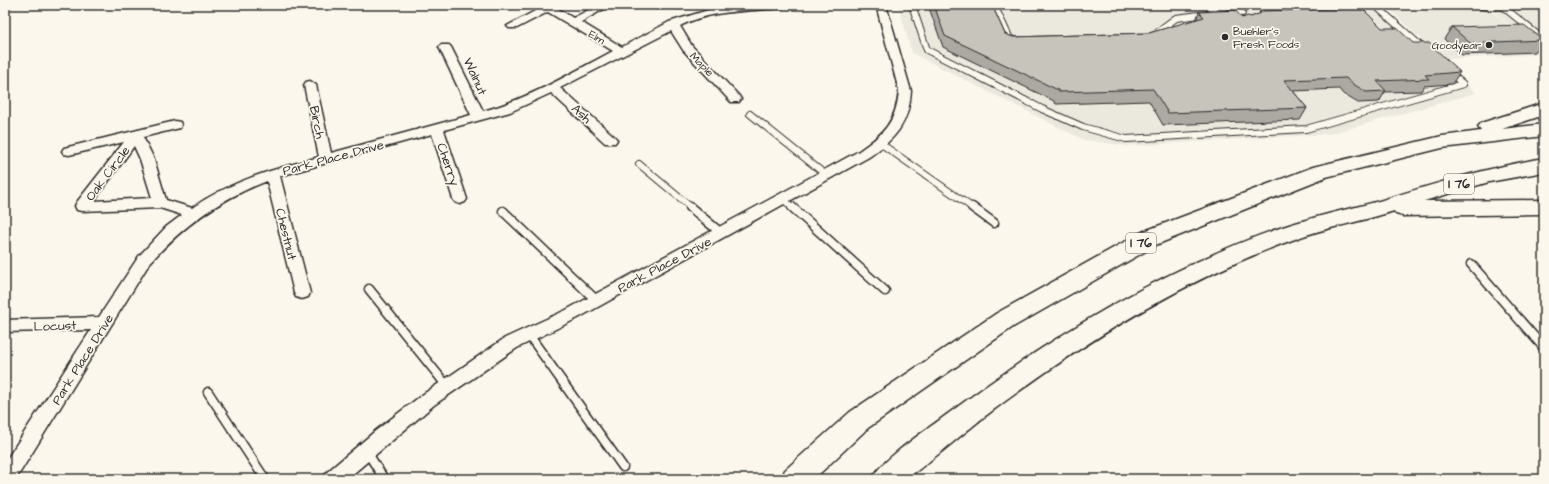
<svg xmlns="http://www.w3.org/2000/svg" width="1549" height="484" viewBox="0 0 1549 484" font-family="'Architects Daughter',sans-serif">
<rect width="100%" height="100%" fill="#fbf7ec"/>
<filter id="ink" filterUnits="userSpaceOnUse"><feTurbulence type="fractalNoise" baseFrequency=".025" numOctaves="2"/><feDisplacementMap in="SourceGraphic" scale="8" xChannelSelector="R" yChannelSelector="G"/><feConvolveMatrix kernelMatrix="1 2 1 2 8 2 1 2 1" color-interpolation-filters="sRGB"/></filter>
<g filter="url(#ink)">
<path fill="#ebe8de" d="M 898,5 L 1381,5 L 1476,93 L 1329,134 L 1127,146 L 1084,140 L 912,53 Z
M 1385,5 L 1468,5 L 1491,11 L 1544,54 L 1442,59 Z
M 1485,5 L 1544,5 L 1544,53 Z"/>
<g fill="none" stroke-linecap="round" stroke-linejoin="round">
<defs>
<path id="service-far1" d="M 912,5 L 927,50 L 1042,109 L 1083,127 L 1126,139 L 1306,129 L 1463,84 L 1449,72
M 994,5 L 1010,39 L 1014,40
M 1375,5 L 1424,49
M 1475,5 L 1489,7 L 1527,5
M 1502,6 L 1544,40
M 1229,13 L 1242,13
M 1157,32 L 1176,18 L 1207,14
M 750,114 L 826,175
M 880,143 L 973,208
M 639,164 L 692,208
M 783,199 L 793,208"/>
<path id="service" d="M 690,207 L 721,233
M 792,207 L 885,291
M 972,207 L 994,223
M 503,211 L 596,300
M 1471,264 L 1544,348
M 369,289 L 447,386
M 529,335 L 623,467
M 208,392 L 265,479
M 366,450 L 384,479"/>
<path id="minor" d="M 546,5 L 559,5 L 557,8 L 573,18 L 598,5 L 611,5 L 581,22 L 622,47 L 669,22 L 718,7 L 787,5 L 782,8 C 748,11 711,10 680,26 L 692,46 L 739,96 L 741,99 L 739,102 L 731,102 L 683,50 L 671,31 L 560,88 L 615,137 L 617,140 L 615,143 L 605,143 L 551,93 L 510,112 L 444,130 L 467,199 L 465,202 L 460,204 L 455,202 L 453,199 L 432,134 L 280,176 L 310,293 L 308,297 L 302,299 L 296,297 L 294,293 L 267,181 C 220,199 182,226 149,264 L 16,479 L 5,479 L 5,462 L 91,330 L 5,332 L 5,320 L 99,317 L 139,256 L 166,227 L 182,215 L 160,208 L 82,211 L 77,210 L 75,206 L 77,202 L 124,142 L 69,155 L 64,154 L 62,151 L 64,148 L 175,121 L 180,122 L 181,125 L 180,128 L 143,137 L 154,159 L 166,200 L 192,208 C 230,181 274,169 319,157 L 304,85 L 306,82 L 310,81 L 316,85 L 331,153 L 471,115 L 439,47 L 441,45 L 449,45 L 451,47 L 483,111 C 529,99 571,73 613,51 L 548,12 L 517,28 L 509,28 L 507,26 ZM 134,146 L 140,159 L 152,198 L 94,201 Z
M 876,5 L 886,5 L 911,91 C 909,124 895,139 869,157 L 578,318 L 517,348 L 434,405 L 347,479 L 323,479 L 326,473 L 374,432 L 422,395 L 505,338 L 566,310 L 859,151 C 884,134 896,122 899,91 Z"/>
<path id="motorway" d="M 1544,103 L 1544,115 L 1502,129 L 1544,124 L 1544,136 L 1442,148 L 1326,177 L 1158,244 L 1013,327 L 868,428 L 814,479 L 781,479 L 785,470 L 850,412 L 997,313 L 1142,232 L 1313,167 L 1442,136 L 1481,131 L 1478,127 L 1481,123 Z
M 1544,158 L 1544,172 L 1489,182 L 1424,201 L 1544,200 L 1544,214 L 1403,216 L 1396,214 L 1394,211 C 1361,222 1327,227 1295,239 C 1184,279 1082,343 988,414 C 977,422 911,478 905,479 C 895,481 883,479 872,479 C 880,460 931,427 949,413 C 1050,338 1160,270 1280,228 C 1312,217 1346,210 1379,201 C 1435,184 1485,168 1544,158 Z"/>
</defs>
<use href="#service-far1" stroke="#2b2b2b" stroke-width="8"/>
<use href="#service" stroke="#2b2b2b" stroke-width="11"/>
<use href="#minor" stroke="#2b2b2b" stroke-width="3"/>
<use href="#motorway" stroke="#2b2b2b" stroke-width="3"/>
<use href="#service-far1" stroke="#fbf7ec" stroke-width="6"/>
<use href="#service" stroke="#fbf7ec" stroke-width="8"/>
<use href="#minor" fill="#fbf7ec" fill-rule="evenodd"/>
<use href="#motorway" fill="#fbf7ec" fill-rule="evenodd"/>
</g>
<path fill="#aba9a2" stroke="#2b2b2b" d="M 928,5 L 992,5 L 1005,34 L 1013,37 L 1149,33 L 1196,20 L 1199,12 L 1242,18 L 1251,17 L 1259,14 L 1260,11 L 1382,28 L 1413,43 L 1460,72 L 1452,84 L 1424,86 L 1421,91 L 1385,92 L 1379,102 L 1358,103 L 1343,94 L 1339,89 L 1293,91 L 1307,108 L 1300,120 L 1163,125 L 1149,101 L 1056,104 L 1054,101 L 943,47 Z
M 1544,8 L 1544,16 L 1540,13 Z
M 1452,27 L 1544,40 L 1535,52 L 1462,55 L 1444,39 Z"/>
<path fill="#c7c4bc" stroke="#2b2b2b" d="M 934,5 L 992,5 L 1005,34 L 1013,37 L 1149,33 L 1204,17 L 1199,12 L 1235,10 L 1242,18 L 1248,16 L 1251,17 L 1261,13 L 1260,11 L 1362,8 L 1382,28 L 1397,28 L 1413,43 L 1429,43 L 1460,72 L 1425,75 L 1429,79 L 1377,81 L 1386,91 L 1366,92 L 1350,82 L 1346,78 L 1284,80 L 1307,108 L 1168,113 L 1153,89 L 1059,92 L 1058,90 L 945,36 Z
M 1524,25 L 1544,40 L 1470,43 L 1452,27 Z"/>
</g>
<g fill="#2b2b2b" stroke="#fbf7ec" stroke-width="1.5">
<circle cx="1225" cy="37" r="4"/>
<circle cx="1489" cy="45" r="4"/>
</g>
<g text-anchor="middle" stroke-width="3.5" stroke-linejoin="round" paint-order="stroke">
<g font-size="11" fill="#2b2b2b" stroke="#fbf7ec" text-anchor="start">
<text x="1233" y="35">Buehler's<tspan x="1233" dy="13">Fresh Foods</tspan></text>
<text x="1481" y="49" text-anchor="end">Goodyear</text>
</g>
<g font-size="11" fill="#2b2b2b" stroke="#fbf7ec">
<text transform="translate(597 37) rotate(31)" y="4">Elm</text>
<text transform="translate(702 64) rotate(46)" y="4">Maple</text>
</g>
<g fill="#fbf7ec" stroke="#696865" stroke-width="1">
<rect x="1444" y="174" width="30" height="20" rx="3"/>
<rect x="1126" y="233" width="30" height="20" rx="3"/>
</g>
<g font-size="12" font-weight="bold" fill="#2b2b2b">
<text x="1459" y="188">I 76</text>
<text x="1141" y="247">I 76</text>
</g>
<g font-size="13" fill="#2b2b2b" stroke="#fbf7ec">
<text transform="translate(476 76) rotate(65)" y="5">Walnut</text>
<text transform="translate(582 113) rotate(43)" y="5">Ash</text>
<text transform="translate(318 122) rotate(78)" y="5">Birch</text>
<text transform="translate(333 157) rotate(-15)" y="5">Park Place Drive</text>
<text transform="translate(449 164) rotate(71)" y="5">Cherry</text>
<text transform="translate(107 173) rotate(-53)" y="5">Oak Circle</text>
<text transform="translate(287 234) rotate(76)" y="5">Chestnut</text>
<text transform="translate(664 264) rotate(-28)" y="5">Park Place Drive</text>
<text transform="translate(55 325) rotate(-2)" y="5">Locust</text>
<text transform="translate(82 359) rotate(-58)" y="5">Park Place Drive</text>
</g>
</g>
<rect width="1549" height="484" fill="none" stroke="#fbf7ec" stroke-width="20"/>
<rect x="10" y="10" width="1529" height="464" fill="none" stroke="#2b2b2b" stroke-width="1.5" filter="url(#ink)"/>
</svg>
